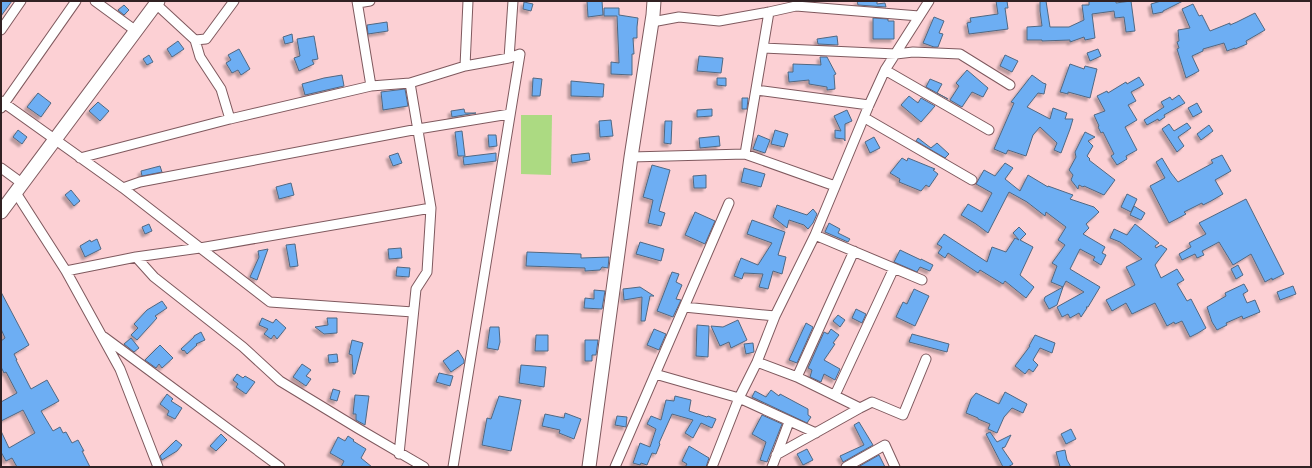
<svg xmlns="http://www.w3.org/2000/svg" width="1312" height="468" viewBox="0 0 1312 468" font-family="'Roboto Serif',serif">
<defs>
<filter id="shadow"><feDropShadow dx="-3" dy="3" stdDeviation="1" flood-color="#0004"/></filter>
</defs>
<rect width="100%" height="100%" fill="#fcd0d4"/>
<path fill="#acda82" d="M 521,115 L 552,115 L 551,175 L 521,174 Z"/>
<path fill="#6daef3" stroke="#516882" filter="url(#shadow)" d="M 1,1 L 12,1 L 1,16 Z
M 587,1 L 602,1 L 603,15 L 588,17 Z
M 857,1 L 877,1 L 877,4 L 885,3 L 886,7 L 858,5 Z
M 996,1 L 1007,1 L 1008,8 L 1005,8 L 1008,29 L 969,34 L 967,23 L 971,22 L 970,18 L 998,14 Z
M 1040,1 L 1046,1 L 1050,27 L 1069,27 L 1084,20 L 1082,5 L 1089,5 L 1089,1 L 1116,1 L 1116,3 L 1131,1 L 1135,31 L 1126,32 L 1124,17 L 1115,18 L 1114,11 L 1092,14 L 1095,38 L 1085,40 L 1084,37 L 1070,42 L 1070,40 L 1042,41 L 1042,40 L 1027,40 L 1027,27 L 1042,26 L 1040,11 Z
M 1161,1 L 1183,1 L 1163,11 L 1163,12 L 1153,14 L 1151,4 Z
M 524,2 L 533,4 L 531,11 L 523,9 Z
M 1193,4 L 1199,16 L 1202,15 L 1210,31 L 1230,23 L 1230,25 L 1237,22 L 1255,13 L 1265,30 L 1246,41 L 1247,44 L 1235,49 L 1235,48 L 1227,51 L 1224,43 L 1203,49 L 1203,51 L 1192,56 L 1199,71 L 1186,78 L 1177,49 L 1179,48 L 1177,42 L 1179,41 L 1178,30 L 1190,28 L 1182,9 Z
M 124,5 L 129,10 L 124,15 L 118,10 Z
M 604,8 L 619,8 L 619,15 L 638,18 L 637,27 L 637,38 L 633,38 L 634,54 L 632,54 L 632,75 L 611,74 L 611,62 L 619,63 L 617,16 L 604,16 Z
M 934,17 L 944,21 L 939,33 L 943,34 L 938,47 L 934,47 L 923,43 Z
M 873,18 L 888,19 L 888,21 L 894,21 L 894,39 L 873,39 Z
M 387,22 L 388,31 L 368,34 L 367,25 Z
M 292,34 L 293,42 L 285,44 L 283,37 Z
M 314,36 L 318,59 L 312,60 L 314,64 L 299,71 L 294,58 L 300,56 L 297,39 Z
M 837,36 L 838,45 L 818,44 L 817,39 Z
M 178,41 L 184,49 L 172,57 L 167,49 Z
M 239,49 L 250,69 L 241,75 L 238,70 L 232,73 L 226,63 L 231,60 L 228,55 Z
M 1098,49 L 1101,56 L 1090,61 L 1087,53 Z
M 149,55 L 153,62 L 147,65 L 143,59 Z
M 1005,55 L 1018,61 L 1012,72 L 1000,66 Z
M 699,56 L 723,58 L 721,73 L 697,71 Z
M 820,57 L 827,57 L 836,74 L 834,75 L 835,89 L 827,90 L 827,87 L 809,84 L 809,80 L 789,82 L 788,72 L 793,72 L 793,64 L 821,65 Z
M 1070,64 L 1084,69 L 1085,66 L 1097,69 L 1090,98 L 1068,92 L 1068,94 L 1060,92 Z
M 967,70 L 988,88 L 983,97 L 972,92 L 962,107 L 950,100 L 959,86 L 956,83 Z
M 342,75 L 344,86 L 305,95 L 302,84 L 324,78 Z
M 1032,75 L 1043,83 L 1046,84 L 1044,94 L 1038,93 L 1027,107 L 1050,119 L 1053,108 L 1067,113 L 1065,119 L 1073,119 L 1070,129 L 1061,153 L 1054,150 L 1057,143 L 1040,127 L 1033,135 L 1026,156 L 1008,150 L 1006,154 L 994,149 L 1014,103 L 1011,102 Z
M 1139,77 L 1144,85 L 1131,92 L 1136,101 L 1128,105 L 1137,120 L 1125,127 L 1137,150 L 1126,156 L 1127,159 L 1117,165 L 1111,156 L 1114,154 L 1103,132 L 1101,133 L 1098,127 L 1099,126 L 1094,115 L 1105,111 L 1097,96 L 1107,91 L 1108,93 L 1126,82 L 1127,84 Z
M 533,78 L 542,79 L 540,96 L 532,96 Z
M 717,78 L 726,78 L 726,86 L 717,85 Z
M 930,79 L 942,84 L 937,93 L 948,99 L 926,87 Z
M 571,81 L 604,84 L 603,97 L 571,96 Z
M 405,89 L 408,106 L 383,110 L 381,92 Z
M 38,93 L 51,103 L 41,117 L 27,107 Z
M 1179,95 L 1185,103 L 1164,115 L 1165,117 L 1159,121 L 1158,119 L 1147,125 L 1144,120 L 1164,107 L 1161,102 L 1170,97 L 1172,100 Z
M 909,96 L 918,103 L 921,98 L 935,106 L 921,122 L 901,105 Z
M 742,98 L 748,98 L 747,109 L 742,109 Z
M 98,102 L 109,111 L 100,121 L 89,111 Z
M 1197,103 L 1202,112 L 1193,117 L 1188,108 Z
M 464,109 L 465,113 L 476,113 L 452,117 L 451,111 Z
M 712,109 L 712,116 L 697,117 L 697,110 Z
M 847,110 L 852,121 L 845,124 L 845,141 L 844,139 L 835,138 L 835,130 L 841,131 L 834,116 Z
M 611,120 L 613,136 L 600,137 L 599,121 Z
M 665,121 L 672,121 L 671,144 L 664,143 Z
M 1187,123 L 1191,128 L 1178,137 L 1184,146 L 1177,152 L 1162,129 L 1169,124 L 1174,131 Z
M 1209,125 L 1213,131 L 1201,140 L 1197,134 Z
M 18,130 L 27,137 L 22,144 L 13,137 Z
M 775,130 L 788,134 L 784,147 L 771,144 Z
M 462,131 L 465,156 L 458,156 L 455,132 Z
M 1085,132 L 1095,137 L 1088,141 L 1093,146 L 1087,156 L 1090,159 L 1089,160 L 1115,180 L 1104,195 L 1084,186 L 1083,187 L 1079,185 L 1078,189 L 1071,180 L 1073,175 L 1069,170 L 1076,157 L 1075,152 Z
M 488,135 L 496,135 L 497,146 L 489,147 Z
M 758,135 L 770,140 L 765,153 L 753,149 Z
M 719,136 L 720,146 L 700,148 L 699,138 Z
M 874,137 L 880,148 L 870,153 L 865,142 Z
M 918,138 L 931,148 L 937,143 L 949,154 L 945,158 L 916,141 Z
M 398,153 L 402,163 L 393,166 L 389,156 Z
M 496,153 L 496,161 L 464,165 L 463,157 Z
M 589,153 L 590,160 L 572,163 L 571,155 Z
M 1222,155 L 1231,171 L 1215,180 L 1223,194 L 1211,201 L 1203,205 L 1202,203 L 1184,212 L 1186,214 L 1169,223 L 1150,186 L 1165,178 L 1156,162 L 1162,158 L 1171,173 L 1178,182 L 1213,163 L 1211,160 Z
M 902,158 L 907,161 L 908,158 L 935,169 L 933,170 L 938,174 L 929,187 L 926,185 L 921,191 L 899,182 L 900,179 L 890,173 Z
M 1005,163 L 1013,168 L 1005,179 L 1020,191 L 1028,175 L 1048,187 L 1048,186 L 1073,195 L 1070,199 L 1094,207 L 1099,212 L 1086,224 L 1089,228 L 1083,234 L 1105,247 L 1102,253 L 1106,255 L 1101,265 L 1093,260 L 1095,257 L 1080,249 L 1070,269 L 1100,287 L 1088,307 L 1086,307 L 1087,308 L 1081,317 L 1079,313 L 1070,318 L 1068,314 L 1062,317 L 1057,307 L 1084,292 L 1066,281 L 1063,287 L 1051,282 L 1057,266 L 1052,263 L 1065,245 L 1058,240 L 1066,227 L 1046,212 L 1045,216 L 1027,202 L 1009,192 L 988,233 L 976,224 L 961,215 L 968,204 L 982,212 L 992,193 L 976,184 L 984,170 L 995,176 Z
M 652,165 L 670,170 L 659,211 L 665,213 L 661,226 L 648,223 L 653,200 L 643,197 Z
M 160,166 L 162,172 L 142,176 L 141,171 Z
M 744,168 L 765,174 L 761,187 L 741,182 Z
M 706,175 L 706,188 L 694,188 L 693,176 Z
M 291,183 L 294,195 L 279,199 L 276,187 Z
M 71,190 L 80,201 L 74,206 L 65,195 Z
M 1127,194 L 1137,199 L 1131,212 L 1121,207 Z
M 1246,199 L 1284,274 L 1272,280 L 1272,278 L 1265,282 L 1251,254 L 1233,265 L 1219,242 L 1202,251 L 1204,255 L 1197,258 L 1195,254 L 1182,260 L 1179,254 L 1191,247 L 1189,243 L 1206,234 L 1199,223 Z
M 777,205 L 807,215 L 813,209 L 817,214 L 813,223 L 808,229 L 804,225 L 789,220 L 787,228 L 773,217 Z
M 1134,206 L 1145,213 L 1141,220 L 1130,215 Z
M 695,212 L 715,221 L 705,244 L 685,235 Z
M 752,220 L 785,232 L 778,255 L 786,257 L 782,274 L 773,271 L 768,289 L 759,287 L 763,274 L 744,273 L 742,279 L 734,276 L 741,258 L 758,265 L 772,243 L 747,234 Z
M 829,223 L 840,229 L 838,233 L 850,239 L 848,242 L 825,232 Z
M 149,224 L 152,231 L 145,234 L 142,227 Z
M 1135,224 L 1159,243 L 1155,246 L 1156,248 L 1161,245 L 1167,249 L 1155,265 L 1161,278 L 1177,269 L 1184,280 L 1177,284 L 1187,301 L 1191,299 L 1206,328 L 1198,333 L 1190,337 L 1182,321 L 1175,324 L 1174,322 L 1167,326 L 1155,303 L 1132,314 L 1126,303 L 1112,311 L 1106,300 L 1135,285 L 1126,267 L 1142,259 L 1120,242 L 1110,238 L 1114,229 L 1127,235 Z
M 1019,227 L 1026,234 L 1020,240 L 1033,247 L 1020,275 L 1034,287 L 1026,298 L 1005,281 L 1003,284 L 980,270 L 978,273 L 948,253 L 945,258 L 938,253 L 942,247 L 937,244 L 944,234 L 987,262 L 992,247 L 1006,252 L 1015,238 L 1019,240 L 1013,233 Z
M 97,239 L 101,249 L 85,257 L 80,246 L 90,240 L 91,242 Z
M 640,242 L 664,249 L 661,261 L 636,254 Z
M 295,244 L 298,266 L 290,267 L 286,245 Z
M 401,248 L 402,258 L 389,259 L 388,249 Z
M 268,249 L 257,280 L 250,277 L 259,257 L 258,251 Z
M 900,250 L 921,260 L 921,259 L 933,265 L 930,271 L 920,267 L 917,272 L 894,262 Z
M 527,252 L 581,254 L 581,258 L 609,257 L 608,268 L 602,267 L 600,270 L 585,271 L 585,268 L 526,266 Z
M 1238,265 L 1243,275 L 1236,279 L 1231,269 Z
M 397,267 L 410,268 L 409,277 L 396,276 Z
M 672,272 L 679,274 L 676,282 L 682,285 L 676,299 L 681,300 L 673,317 L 657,311 Z
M 1244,284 L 1248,291 L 1243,294 L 1247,303 L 1255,300 L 1260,312 L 1243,319 L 1242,316 L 1226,323 L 1227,325 L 1217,330 L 1212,322 L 1207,307 L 1226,296 L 1225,293 Z
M 1293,286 L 1296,294 L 1280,300 L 1277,292 Z
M 640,287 L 654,296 L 650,296 L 645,321 L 641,321 L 642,297 L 624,300 L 623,289 Z
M 1063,287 L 1057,305 L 1049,309 L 1044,300 L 1045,297 Z
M 914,289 L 929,296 L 915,326 L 896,317 L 903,302 L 907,304 Z
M 594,290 L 605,291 L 602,309 L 584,308 L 585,298 L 594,299 Z
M 1,292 L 29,345 L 14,354 L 17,360 L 16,360 L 31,389 L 47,380 L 59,401 L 41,411 L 53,431 L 60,427 L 63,433 L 66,432 L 72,443 L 78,440 L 84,451 L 82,451 L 90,467 L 17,467 L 12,458 L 6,461 L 1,452 L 1,431 L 9,448 L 35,433 L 23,410 L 1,421 L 1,402 L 17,393 L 6,372 L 4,373 L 1,367 L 1,341 L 5,338 L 1,329 Z
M 162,301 L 167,308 L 155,316 L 157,318 L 137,340 L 131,335 L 138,328 L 134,324 L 147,310 Z
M 856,309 L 866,314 L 862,323 L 852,318 Z
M 838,315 L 845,320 L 840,327 L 833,321 Z
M 262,318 L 273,323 L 276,319 L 286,328 L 277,339 L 274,335 L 271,339 L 264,334 L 268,329 L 259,325 Z
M 327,318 L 337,318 L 337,333 L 324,334 L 315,327 L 328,325 Z
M 738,320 L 747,340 L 731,348 L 729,342 L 720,346 L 711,326 L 723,327 Z
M 806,323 L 813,327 L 797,363 L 789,360 Z
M 697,325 L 709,326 L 708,357 L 696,356 Z
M 490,327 L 499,327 L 500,342 L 498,350 L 487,348 Z
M 654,329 L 666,334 L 659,350 L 647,345 Z
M 831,329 L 839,335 L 833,343 L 835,344 L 824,360 L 840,369 L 835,380 L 824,374 L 821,382 L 810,377 L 812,370 L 808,368 L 824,332 L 828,334 Z
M 201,332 L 205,340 L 196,344 L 197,345 L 187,354 L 184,350 L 183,351 L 181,349 L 194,337 L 194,336 Z
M 912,334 L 949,344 L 947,352 L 909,342 Z
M 536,335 L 548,335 L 548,351 L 535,351 Z
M 1035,335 L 1055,343 L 1052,353 L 1040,348 L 1033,360 L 1038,365 L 1033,372 L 1029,369 L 1025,374 L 1015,366 L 1030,346 L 1029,346 Z
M 131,338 L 139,348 L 134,352 L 124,344 Z
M 352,340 L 363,343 L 355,374 L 353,374 L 352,355 L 349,354 Z
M 585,340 L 598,340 L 596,355 L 592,355 L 592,361 L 585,361 Z
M 753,343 L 754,352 L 746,354 L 744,344 Z
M 160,345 L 173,358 L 162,368 L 159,364 L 156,368 L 145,360 Z
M 458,350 L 464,360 L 464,363 L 451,372 L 443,361 Z
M 337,354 L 338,362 L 329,363 L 328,355 Z
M 302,364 L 311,370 L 306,376 L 311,379 L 306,386 L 293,377 Z
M 521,365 L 546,367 L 544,387 L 519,383 Z
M 439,373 L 453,376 L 450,386 L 436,382 Z
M 237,374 L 243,378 L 245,376 L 255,382 L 246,394 L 236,387 L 238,384 L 233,380 Z
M 333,389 L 340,391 L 337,401 L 330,399 Z
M 771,390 L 779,396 L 780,394 L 808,409 L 808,415 L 811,417 L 807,423 L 752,397 L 755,391 L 766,397 Z
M 1005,392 L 1027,404 L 1023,413 L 1012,408 L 1004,417 L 997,433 L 988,429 L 990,424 L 978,419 L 978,418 L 966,413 L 971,399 L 976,393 L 999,404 Z
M 167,394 L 173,399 L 171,401 L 182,408 L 175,419 L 167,415 L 169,411 L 160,404 Z
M 355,395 L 369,396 L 365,425 L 356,420 L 356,414 L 353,414 Z
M 499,396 L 521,400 L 511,451 L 482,445 L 487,418 L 491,419 Z
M 675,396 L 691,400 L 689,411 L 707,417 L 708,416 L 716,419 L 712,428 L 701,423 L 693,438 L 685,433 L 693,420 L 672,414 L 659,443 L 660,444 L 656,454 L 652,453 L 647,465 L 641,463 L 640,465 L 633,463 L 640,443 L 650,447 L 656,429 L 647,424 L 651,416 L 661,420 L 666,400 L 674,401 Z
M 565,413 L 581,419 L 574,439 L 559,433 L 560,430 L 542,426 L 545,414 L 564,418 Z
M 762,415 L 782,424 L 767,462 L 760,460 L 766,442 L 752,434 Z
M 617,416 L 627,417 L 626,427 L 615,425 Z
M 859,422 L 873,445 L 843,462 L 840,456 L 864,445 L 854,425 Z
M 1071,429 L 1076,439 L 1066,444 L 1061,434 Z
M 990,432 L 997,442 L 1011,435 L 1005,447 L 1002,448 L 1013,464 L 1008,467 L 1003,467 L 986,434 Z
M 221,434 L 227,440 L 216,451 L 210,446 Z
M 348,436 L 354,440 L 353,441 L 366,449 L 361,458 L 372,467 L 341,467 L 344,461 L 330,453 L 338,437 L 345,441 Z
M 176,440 L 182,445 L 177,451 L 162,460 L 160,456 Z
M 689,446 L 709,458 L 706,467 L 685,467 L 687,464 L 682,461 Z
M 807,449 L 813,460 L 803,465 L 797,454 Z
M 1065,450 L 1067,460 L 1071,467 L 1060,467 L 1056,452 Z
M 879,455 L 885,467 L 858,467 Z"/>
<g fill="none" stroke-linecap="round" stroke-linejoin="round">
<defs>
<path id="street" d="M 95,1 L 136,31
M 357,1 L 371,86
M 358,3 L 370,1
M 156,4 L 195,40 L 200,57 L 221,89 L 230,119
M 652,22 L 679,17 L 719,21 L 769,12 L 796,6 L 919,16
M 1,30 L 21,1
M 195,40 L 206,39 L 234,1
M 763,48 L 896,54 L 913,52 L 960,54 L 1010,85
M 509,58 L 513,1
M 465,66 L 468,1
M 885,70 L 989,130
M 756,90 L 869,105
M 1,101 L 123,188 L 270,302 L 413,312
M 1,108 L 76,1
M 865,118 L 972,180
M 745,154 L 769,12
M 631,157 L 745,154 L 835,186
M 80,158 L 230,119 L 371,86 L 410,83 L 465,66 L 509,58 L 520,54 L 453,467
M 1,168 L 23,184
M 123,188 L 140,182 L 418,129 L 510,114
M 16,193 L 66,271 L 120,369 L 158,467
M 815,235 L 922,280
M 136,257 L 154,277 L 243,347 L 280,381 L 359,429 L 424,467
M 66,271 L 136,257 L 200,248 L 431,208
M 684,307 L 775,316
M 104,337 L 280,467
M 757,362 L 797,377 L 860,408 L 872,402 L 903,415 L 926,359
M 655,374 L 739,398 L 816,433
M 797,377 L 854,251
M 835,395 L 894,268
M 399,454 L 416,289 L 427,272 L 431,208 L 410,83
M 776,455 L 860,408
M 615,467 L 729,203
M 712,467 L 739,398 L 757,362 L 775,316 L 815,235 L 869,105 L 885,70 L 929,1
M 772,467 L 789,422
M 846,467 L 885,445 L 895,467"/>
<path id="secondary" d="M 1,212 L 158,1
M 589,467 L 631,157 L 653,15 L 654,1"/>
</defs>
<use href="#street" stroke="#7f595e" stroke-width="11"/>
<use href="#secondary" stroke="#7f595e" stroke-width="15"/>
<use href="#street" stroke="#fff" stroke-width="9"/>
<use href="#secondary" stroke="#fff" stroke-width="13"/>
</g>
<rect width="1312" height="468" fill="none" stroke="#312123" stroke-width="4"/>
</svg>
